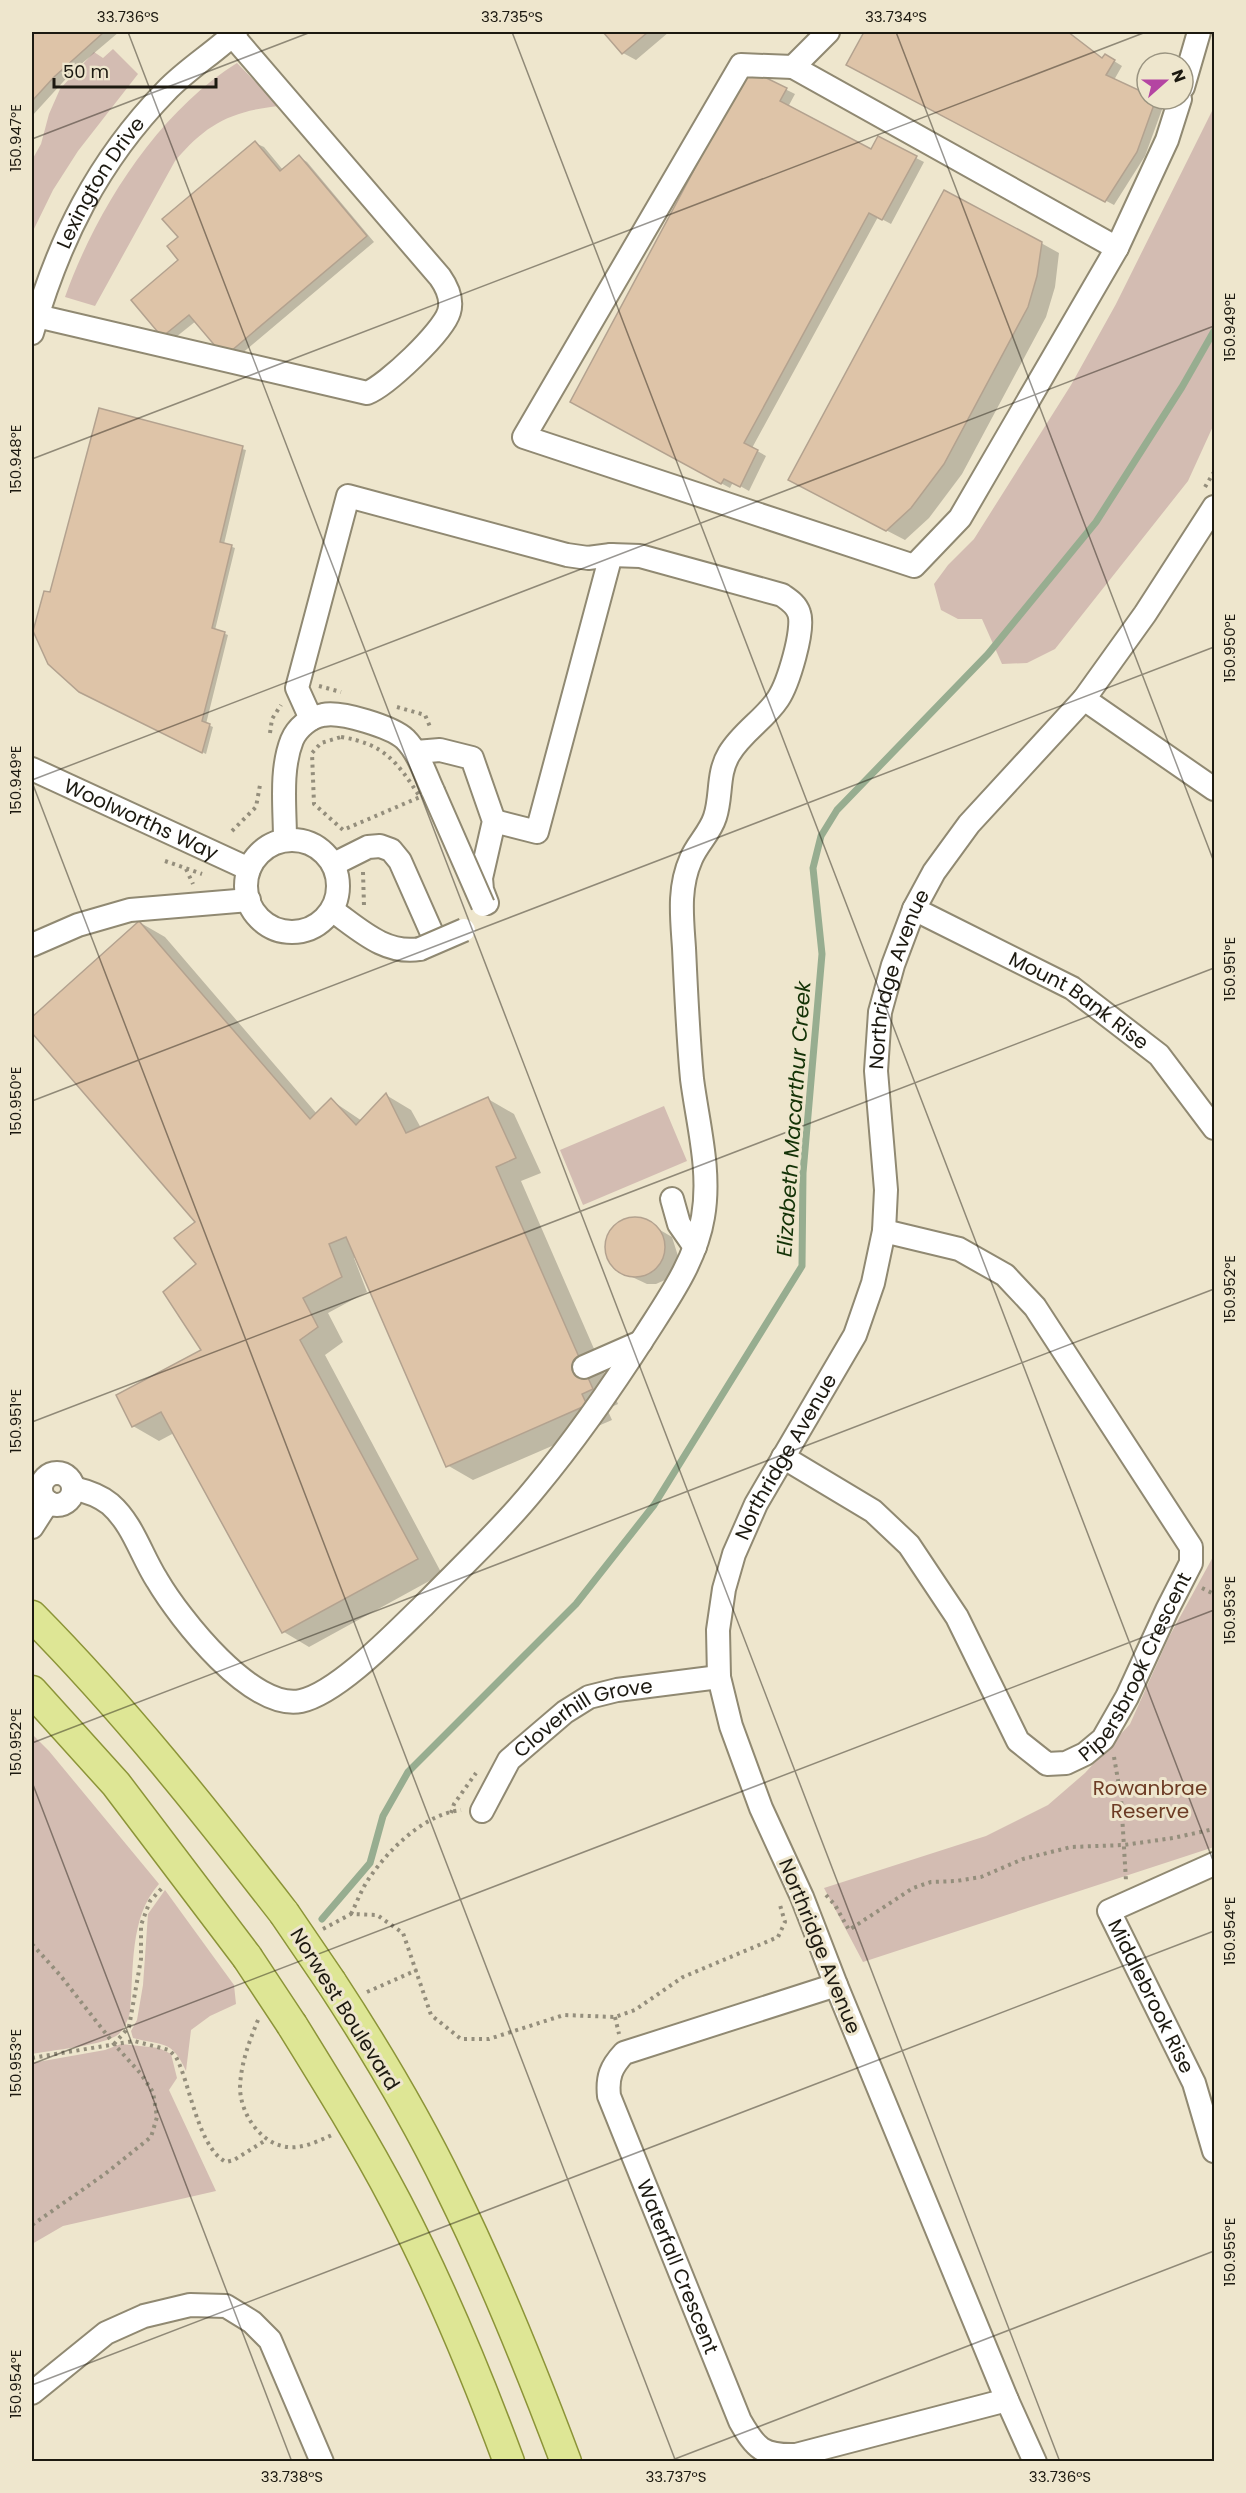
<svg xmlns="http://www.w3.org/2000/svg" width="1246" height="2493" viewBox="0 0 1246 2493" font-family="Poppins,sans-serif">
<rect width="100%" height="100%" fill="#eee6cd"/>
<path fill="#d3bcb2" d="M 113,49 L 138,74 L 78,151 L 53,190 L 32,233 L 32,160 L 41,144 L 49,114 L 60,89 L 94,52 L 103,58 Z
M 237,63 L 279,106 C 231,111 206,124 175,161 L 95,306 L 65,297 C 96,210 157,113 237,63 Z
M 1214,107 L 1214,424 L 1188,481 L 1055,649 L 1027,663 L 1002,664 L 982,619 L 958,619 L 941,610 L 934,584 L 948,565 L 974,539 L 1071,385 L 1116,304 Z
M 664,1106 L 687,1161 L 583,1205 L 560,1150 Z
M 1214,1555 L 1214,1847 L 863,1962 L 824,1888 L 986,1836 L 1048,1805 L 1085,1773 L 1130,1724 L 1169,1637 Z
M 32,1734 L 49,1751 L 159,1884 C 129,1917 134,1970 130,2012 C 128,2020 124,2031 116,2036 C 99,2046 52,2050 32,2054 Z
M 165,1890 L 234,1985 L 236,2004 L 210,2016 L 191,2030 L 186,2071 C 172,2039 162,2046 133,2038 L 131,2031 L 137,2020 L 143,1985 L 148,1914 Z
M 121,2044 L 159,2048 L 171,2054 L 177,2078 L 169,2090 L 216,2191 L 63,2226 L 32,2244 L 32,2063 L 105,2050 Z"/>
<path fill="#0003" d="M 32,32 L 119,32 L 73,71 L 32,116 Z
M 605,32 L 669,32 L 636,60 L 623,53 Z
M 866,32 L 1066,32 L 1103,59 L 1106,56 L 1122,66 L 1114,80 L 1147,95 L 1147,99 L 1155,99 L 1164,104 L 1145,156 L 1114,205 L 848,64 Z
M 748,71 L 795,94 L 788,107 L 872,151 L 916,158 L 924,162 L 891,224 L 878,217 L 752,448 L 766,456 L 749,491 L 733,482 L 730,488 L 572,402 Z
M 255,143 L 264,147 L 283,170 L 299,157 L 307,162 L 374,242 L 240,355 L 223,353 L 196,321 L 171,341 L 163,336 L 180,260 L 180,237 Z
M 1041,243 L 1059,253 L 1055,287 L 1046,317 L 962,474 L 929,518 L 905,540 L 807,489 Z
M 100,410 L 246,450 L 224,544 L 235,548 L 215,630 L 228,635 L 206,724 L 213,727 L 206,754 L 85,694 L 51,594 Z
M 139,922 L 165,937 L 317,1114 L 331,1100 L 362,1121 L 386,1095 L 411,1110 L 421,1128 L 488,1099 L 514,1114 L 541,1173 L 521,1181 L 618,1404 L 607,1409 L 612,1420 L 473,1480 L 447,1465 L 356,1257 L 354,1258 L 367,1292 L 328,1313 L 343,1342 L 325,1355 L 442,1574 L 309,1647 L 284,1632 L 174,1433 L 159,1441 L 133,1426 L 203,1350 L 197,1223 L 32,1031 L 32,1019 Z
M 641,1219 L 672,1237 L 678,1256 L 676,1265 L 665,1280 L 656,1284 L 647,1284 L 615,1269 L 606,1252 L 606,1242 L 615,1226 L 623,1221 Z"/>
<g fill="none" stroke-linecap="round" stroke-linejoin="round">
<path stroke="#97ad90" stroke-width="7" d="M 322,1919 L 370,1863 L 383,1816 L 408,1772 L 576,1604 L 654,1505 L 802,1266 L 803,1173 L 822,954 L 813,868 L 821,836 L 837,810 L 988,654 L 1096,522 L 1182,387 L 1214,331"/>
</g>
<path fill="#dec4a8" stroke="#b3a28f" stroke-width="1.5" d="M 32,32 L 104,32 L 54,77 L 32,101 Z
M 603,32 L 648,32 L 622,54 Z
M 864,32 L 1068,32 L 1102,58 L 1105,54 L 1115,60 L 1106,75 L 1147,94 L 1147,99 L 1156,99 L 1137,152 L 1105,202 L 846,65 Z
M 748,69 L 787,88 L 780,101 L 871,149 L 878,136 L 917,156 L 882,220 L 869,213 L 744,443 L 758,450 L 740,487 L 724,479 L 721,484 L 570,402 Z
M 255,141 L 280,171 L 299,155 L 367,236 L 231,351 L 228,349 L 222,354 L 189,315 L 162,337 L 131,300 L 178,260 L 167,246 L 178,237 L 162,219 Z
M 944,190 L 1042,242 L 1037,276 L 1028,307 L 944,464 L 911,508 L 886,531 L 788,480 Z
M 99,408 L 243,446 L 220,542 L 232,545 L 212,628 L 225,632 L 202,721 L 210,724 L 202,753 L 79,692 L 48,664 L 33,631 L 44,591 L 50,592 Z
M 139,921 L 310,1119 L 331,1098 L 356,1125 L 386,1093 L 406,1133 L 488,1097 L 516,1158 L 496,1167 L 593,1389 L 582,1394 L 587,1405 L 446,1467 L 346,1237 L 329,1244 L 342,1277 L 303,1298 L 318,1327 L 300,1340 L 418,1559 L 282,1633 L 161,1412 L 132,1427 L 116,1395 L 201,1350 L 163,1292 L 196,1264 L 174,1238 L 195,1222 L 32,1033 L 32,1017 Z
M605 1247a30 30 0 1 1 60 0a30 30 0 1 1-60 0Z"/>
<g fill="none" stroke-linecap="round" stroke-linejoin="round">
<defs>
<g id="minor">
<path d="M 828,32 L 793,67 L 1117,248"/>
<path d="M 793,67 L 741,65 L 524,437 L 914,566 L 960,518 L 1117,248 L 1167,140 L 1180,99"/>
<path d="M 1183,87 L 1199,32"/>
<path d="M 37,316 L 367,393 C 387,385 443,332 449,312 C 453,299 447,287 440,277 L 232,35"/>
<path id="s1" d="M 32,333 C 59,240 97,162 166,91 C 187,69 214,53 236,32"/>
<path d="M 1084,699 L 1214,789"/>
<path d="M 416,752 L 440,750 L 472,758 L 494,821 L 481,878 L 482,890 L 487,903"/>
<path id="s2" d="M 32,769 L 249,869"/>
<path d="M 494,821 L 537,832 L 611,555"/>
<path d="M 285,840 C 285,808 280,770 292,740 C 297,728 310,717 323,715 C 341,711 392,727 405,739 C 419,753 425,774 433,791"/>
<circle cx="292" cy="886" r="46"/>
<path d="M 334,864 L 368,847 L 380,846 L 391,850 L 400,861 L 431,931"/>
<path id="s3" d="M 914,909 L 1072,988 L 1159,1055 L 1214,1128"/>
<path d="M 332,910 C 359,929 385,955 420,949"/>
<path d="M 32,945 L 78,925 L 130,910 L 249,900"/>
<path d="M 672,1199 L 679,1224 L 695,1247"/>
<path d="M 584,1367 L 641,1342"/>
<path id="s4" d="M 783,1457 L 873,1511 L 909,1545 L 957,1617 L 1018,1741 L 1047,1764 L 1066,1763 L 1085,1754 L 1103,1739 L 1127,1697 L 1167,1610 L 1191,1563 L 1191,1547 L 1035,1307 L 1005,1275 L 959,1249 L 884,1231"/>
<circle cx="57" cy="1489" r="16"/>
<path d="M 73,1488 C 86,1491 99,1495 110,1504 C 133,1524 141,1555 157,1580 C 180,1619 252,1711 301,1701 C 338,1693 396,1632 423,1606 C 461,1567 502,1529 536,1487 C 576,1439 612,1387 646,1334 C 669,1298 696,1260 703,1217 C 711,1171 698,1125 692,1079 C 688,1036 686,992 684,948 C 682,918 678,888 691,859 C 697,844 710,833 715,817 C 722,796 717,774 729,754 C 742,732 765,719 778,699 C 788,684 805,629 799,613 C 796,604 789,600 782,595 L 640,556 L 611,555 L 588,558 L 567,555 L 348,496 L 297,688 L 311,719"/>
<path d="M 32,1527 L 48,1502"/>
<path id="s5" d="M 482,1811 L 509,1760 L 565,1712 L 589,1697 L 617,1690 L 719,1677"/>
<path id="s6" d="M 1214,1864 L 1109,1911 L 1194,2083 L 1214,2151"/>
<path id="s7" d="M 836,1985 L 624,2053 C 611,2067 607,2077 609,2096 L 740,2421 C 756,2449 763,2456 796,2455 L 1007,2400"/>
<path d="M 32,2393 L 106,2333 L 144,2316 L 190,2305 L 226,2306 L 252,2322 L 270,2340 L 322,2462"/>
<path id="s8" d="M 1035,2462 L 1007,2400 L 836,1985 L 802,1897 L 761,1808 L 731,1726 L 719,1677 L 718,1630 L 724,1589 L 734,1554 L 756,1504 L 855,1335 L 873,1283 L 884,1231 L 886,1190 L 876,1071 L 880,1012 L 893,965 L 914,909 L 934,872 L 969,824 L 1084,699 L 1145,614 L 1214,507"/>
</g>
<path id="major" d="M 32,1616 C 124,1709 204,1810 284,1913
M 32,1691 L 116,1784 L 247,1957
M 331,1982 C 373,2046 417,2120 450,2188 C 494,2277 531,2369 566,2462
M 292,2025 C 328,2083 364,2141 396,2202 C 440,2286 476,2373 509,2462"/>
</defs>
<use href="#minor" stroke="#908972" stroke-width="26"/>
<use href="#major" stroke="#8c9438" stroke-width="33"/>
<path stroke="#948e7c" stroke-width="4" stroke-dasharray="3 4.5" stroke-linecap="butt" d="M 1205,487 L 1214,472
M 319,686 L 341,692
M 397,707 L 425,715 L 431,729
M 270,733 L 272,719 L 281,705
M 341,737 C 385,744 397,762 420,797 L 343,830 L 314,804 L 312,753 L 321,743 Z
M 232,831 L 256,807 L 260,785
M 165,861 L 202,874
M 186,869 L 193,884
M 363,872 L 364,906
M 1202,1588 L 1214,1594
M 1114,1757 L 1121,1797 L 1126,1881
M 451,1813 L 454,1804 L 476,1773
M 826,1895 L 835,1905 L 849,1930 L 913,1888 L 931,1882 L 956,1881 L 981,1877 L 1023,1859 L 1071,1847 L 1124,1845 L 1173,1838 L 1214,1829
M 351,1914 C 357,1902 362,1888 370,1877 C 390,1848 425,1814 461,1810
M 323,1929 L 351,1914 L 377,1915 L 403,1933 L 431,2015 L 461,2039 L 489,2039 L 564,2015 L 615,2017 L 635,2010 L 683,1977 L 778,1937 L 785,1922 L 780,1905
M 32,1944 L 60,1975 L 114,2044 L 141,2074 L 153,2092 L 157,2117 L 151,2137 L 105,2174 L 32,2225
M 367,1992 L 417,1970
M 615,2017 L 619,2034
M 258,2020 C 249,2042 241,2063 240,2087 C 240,2116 265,2151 297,2147 C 308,2146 321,2140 332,2135
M 114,2044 L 129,2027 L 141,1959 L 141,1925 L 150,1901 L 162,1888
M 32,2058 L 134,2041 L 169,2050 L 176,2057 C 190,2083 198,2148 226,2162 L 234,2160 L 266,2140"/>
<use href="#minor" stroke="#fff" stroke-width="22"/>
<use href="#major" stroke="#dee695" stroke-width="30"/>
<defs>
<path id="minor-bridge" d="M 433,791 L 483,905
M 420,949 L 464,930"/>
<path id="major-bridge" d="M 284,1913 L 331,1982
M 247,1957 L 292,2025"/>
</defs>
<use href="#minor-bridge" stroke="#908972" stroke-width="26" stroke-linecap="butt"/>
<use href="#major-bridge" stroke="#8c9438" stroke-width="33" stroke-linecap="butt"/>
<use href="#minor-bridge" stroke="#fff" stroke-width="22"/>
<use href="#major-bridge" stroke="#dee695" stroke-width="30"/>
</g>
<path fill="none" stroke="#1c1910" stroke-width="1.5" stroke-opacity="0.45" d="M 128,32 L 1060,2462M 512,32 L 1214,1863M 896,32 L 1214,862M 32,139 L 311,32M 32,459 L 1146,32M 32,780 L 1214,326M 32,782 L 676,2462M 32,1101 L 1214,647M 32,1422 L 1214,968M 32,1743 L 1214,1289M 32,1782 L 292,2462M 32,2064 L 1214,1610M 32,2385 L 1214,1931M 667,2462 L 1214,2251"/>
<g text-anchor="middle" stroke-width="6" stroke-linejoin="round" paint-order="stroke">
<g font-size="20" fill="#1c1910" stroke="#eee6cd">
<text dy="7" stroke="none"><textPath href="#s1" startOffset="166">Lexington Drive</textPath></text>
<text dy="7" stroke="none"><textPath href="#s2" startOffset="120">Woolworths Way</textPath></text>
<text dy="7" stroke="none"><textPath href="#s8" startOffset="1586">Northridge Avenue</textPath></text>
<text dy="7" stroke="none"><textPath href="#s3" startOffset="189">Mount Bank Rise</textPath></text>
<text dy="7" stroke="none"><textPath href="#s8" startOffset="1082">Northridge Avenue</textPath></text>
<text dy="7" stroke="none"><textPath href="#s4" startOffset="558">Pipersbrook Crescent</textPath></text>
<text dy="7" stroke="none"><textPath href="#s5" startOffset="146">Cloverhill Grove</textPath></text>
<text transform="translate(820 1946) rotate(68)" y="7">Northridge Avenue</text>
<text dy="7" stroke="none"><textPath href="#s6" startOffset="210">Middlebrook Rise</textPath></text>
<text transform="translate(345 2009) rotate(58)" y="7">Norwest Boulevard</text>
<text dy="7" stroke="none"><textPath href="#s7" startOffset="454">Waterfall Crescent</textPath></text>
</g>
<g font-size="20" fill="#6c3b24" stroke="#eee6cd">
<text x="1150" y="1795">Rowanbrae<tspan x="1150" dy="23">Reserve</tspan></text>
</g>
<g font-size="21" font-style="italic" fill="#133206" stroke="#eee6cd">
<text transform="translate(794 1119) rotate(-86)" y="7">Elizabeth Macarthur Creek</text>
</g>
</g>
<rect width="1246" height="2493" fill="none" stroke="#eee6cd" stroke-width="66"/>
<g transform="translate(1165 81) rotate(69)"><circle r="28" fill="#eee6cd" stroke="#9a9481" stroke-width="1.5"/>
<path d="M0-4.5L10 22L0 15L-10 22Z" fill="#b445a2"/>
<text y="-9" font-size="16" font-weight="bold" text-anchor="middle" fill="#1c1910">N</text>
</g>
<path d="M54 78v9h162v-9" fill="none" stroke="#1c1910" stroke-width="3"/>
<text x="63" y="78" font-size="18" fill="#1c1910" stroke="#eee6cd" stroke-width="4.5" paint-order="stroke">50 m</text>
<rect x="33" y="33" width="1180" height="2427" fill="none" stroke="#1c1910" stroke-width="2"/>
<g font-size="15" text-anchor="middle" fill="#1c1910">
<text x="128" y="22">33.736°S</text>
<text x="512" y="22">33.735°S</text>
<text x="896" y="22">33.734°S</text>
<text transform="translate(16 138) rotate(-90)" y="5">150.947°E</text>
<text transform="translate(1230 327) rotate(-90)" y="5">150.949°E</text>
<text transform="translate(16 459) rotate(-90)" y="5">150.948°E</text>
<text transform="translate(1230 648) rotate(-90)" y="5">150.950°E</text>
<text transform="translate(16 780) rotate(-90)" y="5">150.949°E</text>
<text transform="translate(1230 969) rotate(-90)" y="5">150.951°E</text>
<text transform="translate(16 1101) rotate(-90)" y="5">150.950°E</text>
<text transform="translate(1230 1289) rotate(-90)" y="5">150.952°E</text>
<text transform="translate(16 1421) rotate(-90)" y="5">150.951°E</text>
<text transform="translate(1230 1610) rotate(-90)" y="5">150.953°E</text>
<text transform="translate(16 1742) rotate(-90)" y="5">150.952°E</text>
<text transform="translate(1230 1931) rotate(-90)" y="5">150.954°E</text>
<text transform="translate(16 2063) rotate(-90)" y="5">150.953°E</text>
<text transform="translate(1230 2252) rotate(-90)" y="5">150.955°E</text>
<text transform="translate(16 2384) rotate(-90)" y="5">150.954°E</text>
<text x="292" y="2482">33.738°S</text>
<text x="676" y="2482">33.737°S</text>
<text x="1060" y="2482">33.736°S</text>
</g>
</svg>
